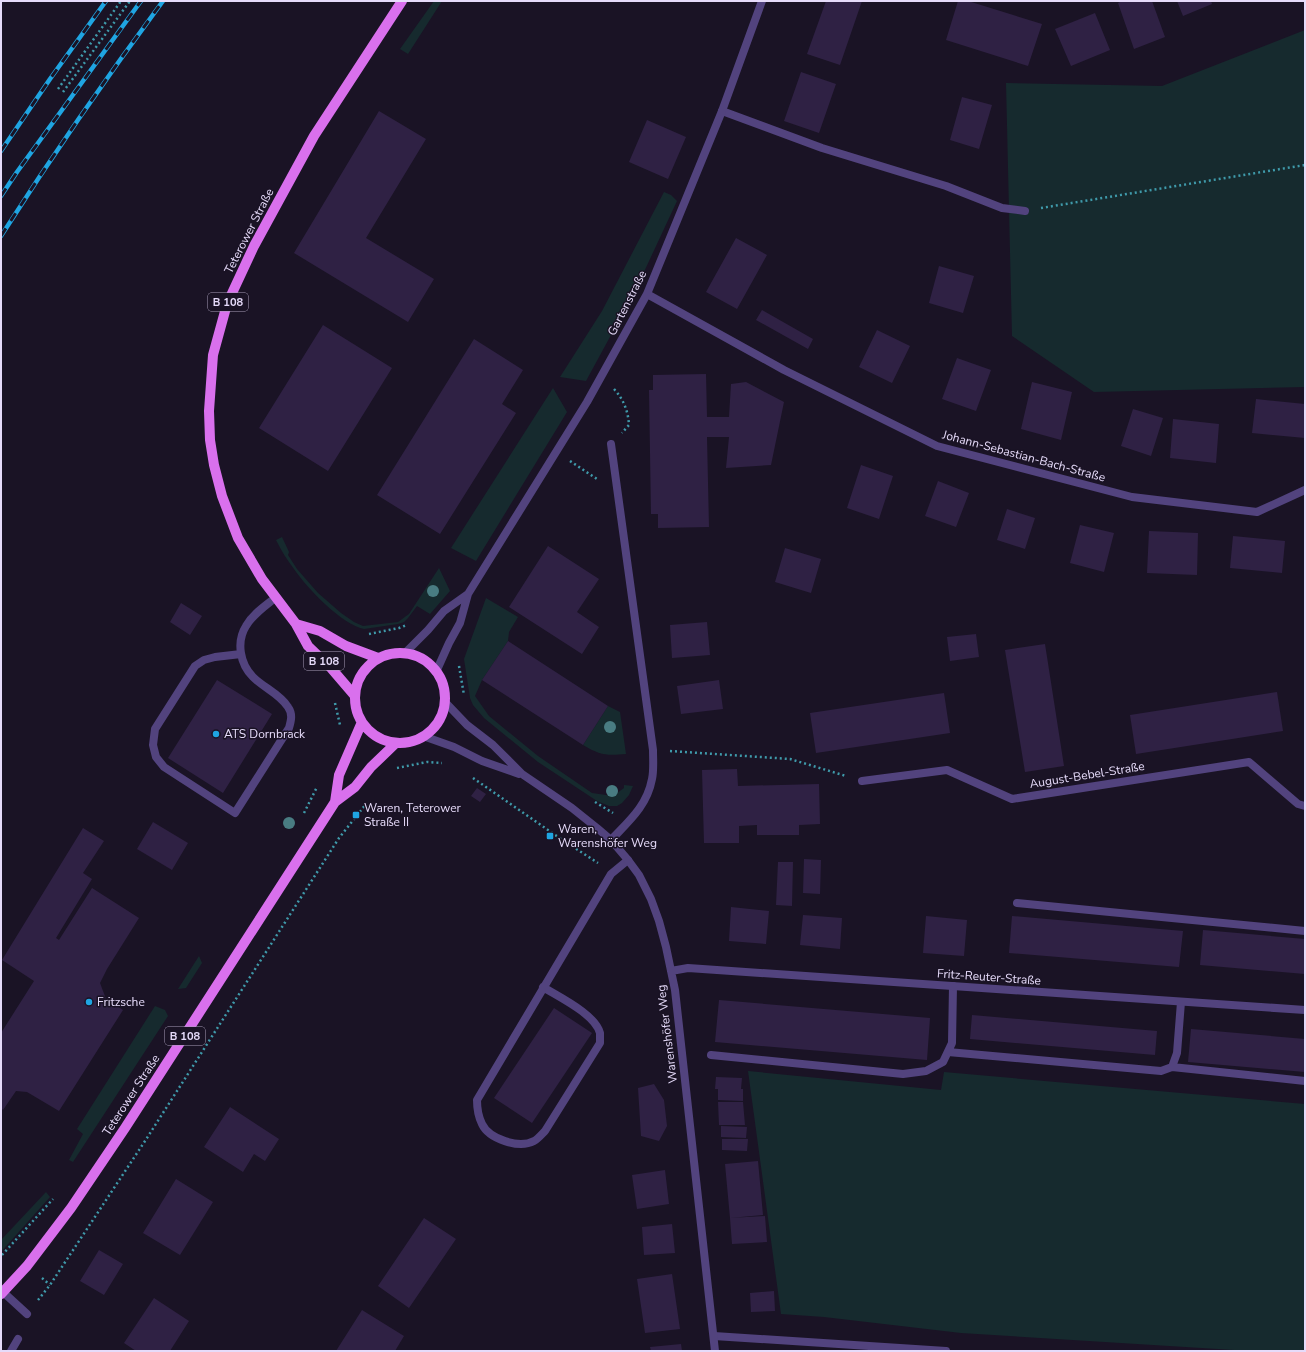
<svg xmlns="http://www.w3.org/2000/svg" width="1306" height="1352" viewBox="0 0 1306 1352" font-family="'Nunito Sans',sans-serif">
<rect width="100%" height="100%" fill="#1a1325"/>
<path fill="#162a2e" d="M 434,1 L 442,1 L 408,54 L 400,49 Z
M 1305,30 L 1305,387 L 1094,392 L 1012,336 L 1006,83 L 1162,86 Z
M 664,192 L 671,195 L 677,201 L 636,289 L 586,381 L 560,377 L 602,311 Z
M 553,388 L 567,412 L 476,561 L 451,548 Z
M 282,537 L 289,552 L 288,555 L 297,569 L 318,593 L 341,613 L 354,622 L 363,626 L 398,622 L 409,614 L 439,568 L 450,591 L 430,614 L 417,606 L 408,618 L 404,622 L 398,624 L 364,629 C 341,624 307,588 294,569 C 287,560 281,550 276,540 Z
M 486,598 L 518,617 L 509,632 L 508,641 L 482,680 L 475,696 L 489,716 L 538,756 L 592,793 L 613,796 L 624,788 L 624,785 L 633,786 L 629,795 L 622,803 L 617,806 L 609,806 L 597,801 L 538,762 L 484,718 L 473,705 L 470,698 L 464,659 Z
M 608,706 L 620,712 L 626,754 C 606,756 600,755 583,745 Z
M 199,956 L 202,963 L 186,988 L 178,989 Z
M 155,1006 L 165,1010 L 168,1016 L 73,1162 L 69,1160 L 83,1134 L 77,1129 Z
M 748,1071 L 941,1090 L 944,1072 L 1305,1104 L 1305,1351 L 1250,1351 L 961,1333 L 824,1317 L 781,1314 Z
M 46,1192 L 50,1197 L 1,1252 L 1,1240 Z"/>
<path fill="#2f2144" d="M 826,1 L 862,1 L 840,65 L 807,54 Z
M 958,1 L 968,1 L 1042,24 L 1028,66 L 946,40 Z
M 1122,1 L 1152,1 L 1165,37 L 1134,49 L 1118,3 Z
M 1177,1 L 1211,1 L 1212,4 L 1183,16 Z
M 1095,13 L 1110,50 L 1071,66 L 1055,29 Z
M 801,72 L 836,84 L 819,133 L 784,121 Z
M 962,97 L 992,105 L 979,149 L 950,140 Z
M 379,111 L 426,139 L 366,238 L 434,279 L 408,322 L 294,253 Z
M 647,120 L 686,137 L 668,179 L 629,162 Z
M 736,238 L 767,255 L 737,309 L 706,292 Z
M 939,266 L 974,276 L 963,313 L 929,303 Z
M 762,310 L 813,339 L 808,349 L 756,320 Z
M 323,325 L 392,368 L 328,471 L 259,428 Z
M 877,330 L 910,346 L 892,383 L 859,367 Z
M 474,339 L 523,370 L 502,404 L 516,413 L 440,534 L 377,495 Z
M 957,358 L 991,370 L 976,411 L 942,399 Z
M 706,374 L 707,417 L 729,417 L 731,384 L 746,382 L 784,402 L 771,465 L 726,468 L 729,437 L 707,437 L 709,527 L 658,528 L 658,514 L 651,514 L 649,390 L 653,390 L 653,375 Z
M 1032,382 L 1072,392 L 1061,440 L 1021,429 Z
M 1256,399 L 1305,404 L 1305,438 L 1252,433 Z
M 1133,409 L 1163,418 L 1151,456 L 1121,446 Z
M 1173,419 L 1219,424 L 1216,463 L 1170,458 Z
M 861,465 L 893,476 L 879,519 L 847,508 Z
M 938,481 L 969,493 L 956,527 L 925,516 Z
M 1007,509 L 1035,518 L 1025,549 L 997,540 Z
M 1080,525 L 1114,533 L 1104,572 L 1070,563 Z
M 1149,531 L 1198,533 L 1197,575 L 1147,573 Z
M 1233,536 L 1285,541 L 1282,573 L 1230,568 Z
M 548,546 L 599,579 L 577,612 L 599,627 L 582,654 L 509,607 Z
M 785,548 L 821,559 L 811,593 L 775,582 Z
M 181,603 L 202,616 L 190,635 L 170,622 Z
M 707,622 L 710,655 L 672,658 L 670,625 Z
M 976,634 L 979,657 L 950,661 L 947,637 Z
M 508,641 L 608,706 L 583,745 L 482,680 Z
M 1045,644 L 1064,766 L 1025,772 L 1005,650 Z
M 217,680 L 272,714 L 223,793 L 168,758 Z
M 719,680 L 723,709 L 681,714 L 677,686 Z
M 1277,692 L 1283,731 L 1136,754 L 1130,715 Z
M 944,693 L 950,733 L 816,753 L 810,713 Z
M 737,769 L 738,786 L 819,784 L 820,824 L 799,825 L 799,835 L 757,835 L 757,825 L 739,826 L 739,843 L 704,843 L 702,770 Z
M 477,788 L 486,794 L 480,802 L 471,796 Z
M 153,822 L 188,843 L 172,870 L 137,849 Z
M 83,828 L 104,841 L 83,873 L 92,879 L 56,938 L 59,940 L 92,888 L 139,918 L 107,969 L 100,983 L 106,999 L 123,1010 L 59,1111 L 27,1092 L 16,1091 L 3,1110 L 1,1108 L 1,1033 L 34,981 L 2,960 Z
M 804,859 L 821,860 L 820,894 L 803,893 Z
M 778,862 L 793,862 L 792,906 L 776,905 Z
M 731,907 L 769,911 L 766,944 L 729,941 Z
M 803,915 L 842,918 L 840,949 L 800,945 Z
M 926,916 L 967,920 L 964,956 L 923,953 Z
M 1012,916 L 1183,931 L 1179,967 L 1009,953 Z
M 1203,930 L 1305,939 L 1305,974 L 1200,965 Z
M 719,1000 L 930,1018 L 927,1060 L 715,1042 Z
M 554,1008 L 592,1033 L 532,1123 L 494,1098 Z
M 972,1015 L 1157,1031 L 1155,1055 L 970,1039 Z
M 1191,1029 L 1305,1039 L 1305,1072 L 1188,1062 Z
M 716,1077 L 742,1078 L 741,1089 L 743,1089 L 743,1101 L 718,1100 L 718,1089 L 715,1089 Z
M 654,1084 L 664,1100 L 667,1126 L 659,1141 L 641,1136 L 638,1088 Z
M 718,1102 L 743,1102 L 745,1125 L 719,1125 Z
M 230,1107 L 279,1139 L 265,1161 L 254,1154 L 243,1172 L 204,1147 Z
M 721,1126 L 747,1127 L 746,1138 L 721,1137 Z
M 722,1139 L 748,1139 L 747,1151 L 722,1150 Z
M 758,1161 L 763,1215 L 730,1218 L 725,1164 Z
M 665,1170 L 669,1204 L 637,1209 L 632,1175 Z
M 176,1179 L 213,1202 L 180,1255 L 143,1233 Z
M 765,1216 L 767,1242 L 732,1244 L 730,1218 Z
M 424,1218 L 456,1239 L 409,1308 L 378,1286 Z
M 672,1224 L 675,1253 L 644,1255 L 642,1227 Z
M 99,1250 L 123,1264 L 104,1295 L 80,1281 Z
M 672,1274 L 680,1329 L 645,1333 L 637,1279 Z
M 774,1291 L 775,1311 L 751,1312 L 750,1293 Z
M 154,1298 L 189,1321 L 170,1351 L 136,1351 L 124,1343 Z
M 362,1310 L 404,1336 L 395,1351 L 336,1351 Z
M 681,1344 L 682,1351 L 651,1351 L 650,1347 Z"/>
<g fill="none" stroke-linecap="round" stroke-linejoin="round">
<path stroke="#3f9aaa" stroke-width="2.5" stroke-dasharray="2 3" stroke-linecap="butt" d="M 58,89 L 121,1
M 63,92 L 130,1
M 1041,208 L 1305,165
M 614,389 C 624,400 628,411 629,425 L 622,433
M 570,461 L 597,479
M 369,634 L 399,628 L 407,625
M 459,666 L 464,695
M 335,703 L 340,725
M 670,751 L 790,759 L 846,776
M 397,768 L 427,762 L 442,763
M 473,778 L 561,839 L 598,863
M 595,802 L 613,813
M 304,813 L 317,787
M 2,1255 L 53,1199
M 42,1278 L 50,1285
M 38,1300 L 50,1285 L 145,1141 L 339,838 L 366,804"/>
<path stroke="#52437e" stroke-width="8" d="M 722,111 L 822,148 L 946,186 L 1002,208 L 1025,211
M 241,654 L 215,657 L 204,660 L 195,666 L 155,729 L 153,745 L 156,757 L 164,767 L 235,813 L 289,728 C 291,721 293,714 288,707 C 280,694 264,688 253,677 C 240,664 236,642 246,626 C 253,614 265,606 275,598
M 1017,903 L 1305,931
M 543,987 C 559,997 595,1014 600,1033 C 600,1036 600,1040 600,1043 L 545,1131 C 542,1134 538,1139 534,1141 C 519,1149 489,1139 482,1124 C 478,1116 477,1108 477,1100 L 611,874 L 628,860
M 948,1052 L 1161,1071 L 1172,1067 L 1177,1053 L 1181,1002
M 711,1055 L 903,1074 L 926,1071 L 943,1062 L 952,1043 L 953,986
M 1172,1067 L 1305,1081
M 3,1292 L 27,1314
M 714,1336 L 946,1351"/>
<path stroke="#52437e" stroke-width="8" d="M 647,294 L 784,370 L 937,446 L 1132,497 L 1257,512 L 1305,490
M 611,444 L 653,750 C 653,760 654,770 652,779 C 647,806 629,821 611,840
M 468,594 L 587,402 L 647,294 L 722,111 L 762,1
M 405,653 L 428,630 L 444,611 L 468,594 L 460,623 L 449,643 L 436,672
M 445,702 L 467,725 L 493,745 L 522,774 L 572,808 L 597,828 L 611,840 L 628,860 L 639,875 L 651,899 L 659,921 L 666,947 L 675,990 L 715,1351
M 423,736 L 454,747 L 482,761 L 519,774
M 862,781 L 947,770 L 1012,799 L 1249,762 L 1298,804 L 1305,806
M 671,971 L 688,968 L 1305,1010
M 11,1351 L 18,1339"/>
<path stroke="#d970ed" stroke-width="10" d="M 296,624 L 320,631 L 346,646 L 378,658
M355 698a45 45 0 1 1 90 0a45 45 0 1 1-90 0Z
M 355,696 L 331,668 L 308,646 L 296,624 L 262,579 L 238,538 L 222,496 L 214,465 L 210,440 L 209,411 L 213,355 L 227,304 L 254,246 L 314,136 L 402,1
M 335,802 L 339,775 L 362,722
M 1,1294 L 27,1266 L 71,1208 L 125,1128 L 335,802 L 355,787 L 371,767 L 396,743"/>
<defs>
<path id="rail" d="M 1,151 L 50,79 L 106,1
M 1,196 L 17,172 L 141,1
M 1,236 C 52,156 106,78 163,1"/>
</defs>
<use href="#rail" stroke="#1fa5e2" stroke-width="4.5"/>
<use href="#rail" stroke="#1a1325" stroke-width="3" stroke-dasharray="9" stroke-linecap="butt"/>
</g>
<g fill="#497c82">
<circle cx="433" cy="591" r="6"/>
<circle cx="610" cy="727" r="6"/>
<circle cx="612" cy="791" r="6"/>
<circle cx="289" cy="823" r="6"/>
</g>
<g fill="#1fa5e2" stroke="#1a1325" stroke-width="1.5">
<circle cx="216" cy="734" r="4"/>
<rect x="352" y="811" width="8" height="8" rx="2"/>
<rect x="546" y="832" width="8" height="8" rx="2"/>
<circle cx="89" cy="1002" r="4"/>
</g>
<g text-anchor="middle" stroke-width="3" stroke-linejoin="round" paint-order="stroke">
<g fill="#1a1325" stroke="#a99fba" stroke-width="1">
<rect x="208" y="293" width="40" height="18" rx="3"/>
<rect x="304" y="652" width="40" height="18" rx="3"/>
<rect x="165" y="1027" width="40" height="18" rx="3"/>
</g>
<g font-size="11" font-weight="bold" fill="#e6dbfa">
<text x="228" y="306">B 108</text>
<text x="324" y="665">B 108</text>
<text x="185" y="1040">B 108</text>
</g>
<g font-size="12" fill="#e6dbfa" stroke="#1a1325">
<text transform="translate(249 231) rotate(-63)" y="4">Teterower Straße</text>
<text transform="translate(627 303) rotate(-63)" y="4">Gartenstraße</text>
<text transform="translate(1024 456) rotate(15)" y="4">Johann-Sebastian-Bach-Straße</text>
<text transform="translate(1087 775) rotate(-9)" y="4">August-Bebel-Straße</text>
<text transform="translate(989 977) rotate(4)" y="4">Fritz-Reuter-Straße</text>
<text transform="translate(667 1034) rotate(-97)" y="4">Warenshöfer Weg</text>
<text transform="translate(131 1095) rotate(-57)" y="4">Teterower Straße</text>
</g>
<g font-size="12" fill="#e6dbfa" stroke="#1a1325" text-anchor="start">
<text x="224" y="738">ATS Dornbrack</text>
<text x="364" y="812">Waren, Teterower<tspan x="364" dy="14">Straße II</tspan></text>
<text x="558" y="833">Waren,<tspan x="558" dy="14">Warenshöfer Weg</tspan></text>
<text x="97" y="1006">Fritzsche</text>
</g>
</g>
<rect width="1306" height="1352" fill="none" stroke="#e6dbfa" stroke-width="4"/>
</svg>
